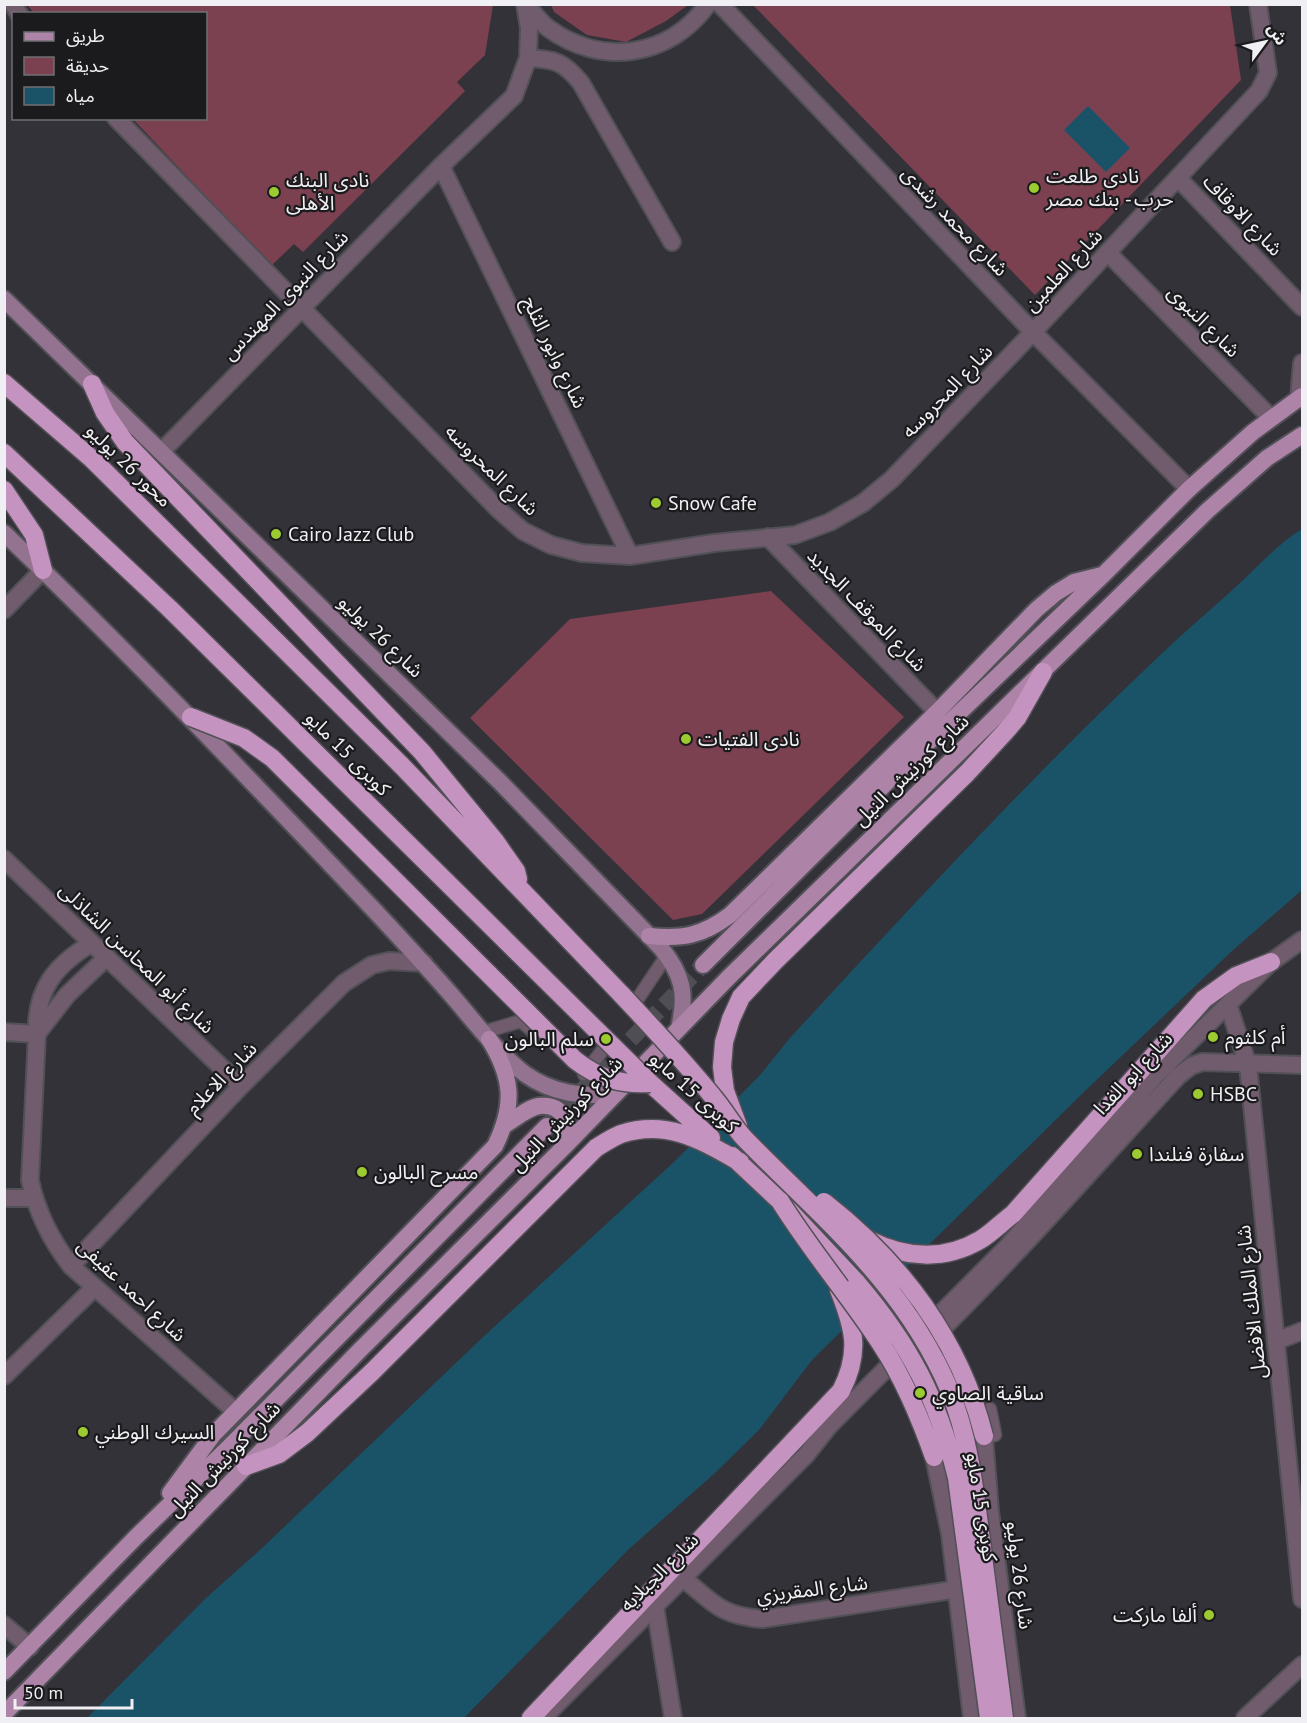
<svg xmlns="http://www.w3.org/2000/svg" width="1307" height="1723" viewBox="0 0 1307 1723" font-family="'PT Sans','Noto Sans Arabic',sans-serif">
<rect width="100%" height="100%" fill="#333238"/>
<path fill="#7b4150" d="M 27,5 L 493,5 L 485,55 L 457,82 L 465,91 L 303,252 L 294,244 L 271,266 L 133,119 L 206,118 L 206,14 L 35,14 Z
M 551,5 L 688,4 L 688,5 L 666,21 L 626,42 L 587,35 L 554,12 Z
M 753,5 L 1230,5 L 1241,80 L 1035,295 Z
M 771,591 L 904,717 L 702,914 L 673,920 L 470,718 L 570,619 Z"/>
<path fill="#1a5267" d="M 1088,106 L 1130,148 L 1106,172 L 1064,130 Z
M 1302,529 L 1302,890 L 1232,951 L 1086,1090 L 812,1360 L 759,1430 L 714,1474 L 629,1549 L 464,1718 L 87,1718 L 207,1597 L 260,1550 L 482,1338 L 675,1161 L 761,1074 L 789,1039 C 909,909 1029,779 1157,658 C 1184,632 1213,608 1241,582 C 1261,563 1279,543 1302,529 Z"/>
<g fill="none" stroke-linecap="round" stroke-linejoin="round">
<path stroke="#4f4e54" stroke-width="16" stroke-dasharray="16 8" stroke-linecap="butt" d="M 547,1126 L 703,965"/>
<defs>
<path id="pedestrian" d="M 639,997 L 667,955
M 484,1032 L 521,1021 L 536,1034
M 584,1074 L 609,1042
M 984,1436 L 995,1435 L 990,1409"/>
<path id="minor" d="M 13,4 L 19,14
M 526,4 C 533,12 540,22 548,28 C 601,67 669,58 708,4
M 720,4 L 1033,332 L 1189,489
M 528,58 C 555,59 564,62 581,83 L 672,242
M 116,118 L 499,510 L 523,531 L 551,545 L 582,553 L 630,556 L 714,543 L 795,535 L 830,522 L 863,503 L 892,479 L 1033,332
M 441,166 L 630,556
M 1178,178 L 1302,307
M 1108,253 L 1271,418
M 1299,398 L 1302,363
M 161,452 L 441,166 L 514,96 L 528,58 L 529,28 L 525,4
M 768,537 L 937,712
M 4,610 L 43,570
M 4,859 L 241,1086
M 92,943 C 55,965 35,990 37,1034 L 30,1180 C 37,1213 50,1239 71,1266 L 236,1412
M 1228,1004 L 1248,1065 L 1302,1599
M 4,1032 L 37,1034
M 37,1034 L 67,995 L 107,957
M 4,1198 L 34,1198
M 71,1266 L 241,1086 L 344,983 L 372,965 L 389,961 L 424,963
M 1276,1341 L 1302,1331
M 4,1376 L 95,1287
M 683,1578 C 713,1603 721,1616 762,1619 L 958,1589
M 655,1606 L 673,1718
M 4,1625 L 30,1647
M 1245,1718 L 1302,1665"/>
<path id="tertiary" d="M 1033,332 L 1259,91 L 1268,73 L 1258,4
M 902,1368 C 999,1276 1087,1175 1178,1076 L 1191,1066 L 1202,1062 L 1302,1065
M 984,1436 L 990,1511 L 1017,1718
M 934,1457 L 950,1534 L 972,1718
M 543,1718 L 806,1455 L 829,1426 L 1007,1247 L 1156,1075 L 1271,962 L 1302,940"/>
<path id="secondary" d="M 4,299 L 500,782 L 661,948 C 683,975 687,994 679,1028
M 4,533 C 132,655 253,783 375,911 C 402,940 428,968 454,998 C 476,1024 498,1053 525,1074 C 553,1094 583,1097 615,1094"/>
<path id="primary" d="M 649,936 C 683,939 702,936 730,915 L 937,712 L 1037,609 L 1056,593 L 1074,582 L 1102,575
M 703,965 L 887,782 L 1103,575 L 1189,489 L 1253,432 L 1302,396
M 505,1125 C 515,1119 527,1108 539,1106 C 564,1103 571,1125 566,1145
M 170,1493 L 213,1435 L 495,1146 C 515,1105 513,1078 489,1039
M 4,1672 L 136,1537 L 227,1449 L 547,1126
M 4,1714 L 359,1351 L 566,1145 L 728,978 L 1207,511 L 1267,458 L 1302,435"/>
<path id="motorway" d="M 4,383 L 92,459 L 402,766 L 621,994
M 92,384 L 105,413 L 125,442 L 422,752 L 495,841 L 516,871 L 518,879
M 4,453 L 170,609
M 4,490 L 34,535 L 43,570
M 650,1083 L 711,1138
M 738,1126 L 725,1091 L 722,1067 L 724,1042 L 731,1019 L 741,997 L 775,961 L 967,773 L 1005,732 L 1017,718 L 1043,672
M 732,1156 L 780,1201 L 857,1283
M 869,1240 C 905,1258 944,1261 980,1240 C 992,1233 1002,1222 1013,1214 L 1204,999 L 1236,976 L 1271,962
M 246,1466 L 279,1454 L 307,1433 L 372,1372 L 596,1148 C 604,1143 613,1137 621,1134 C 667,1119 701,1140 740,1162
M 531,1718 L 841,1391 C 861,1352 854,1328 839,1290"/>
</defs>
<use href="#pedestrian" stroke="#515056" stroke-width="15"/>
<use href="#minor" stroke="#515056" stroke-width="20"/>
<use href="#tertiary" stroke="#515056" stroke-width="20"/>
<use href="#secondary" stroke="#515056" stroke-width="20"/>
<use href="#primary" stroke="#515056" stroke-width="20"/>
<use href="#motorway" stroke="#515056" stroke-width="21"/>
<use href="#pedestrian" stroke="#715c6e" stroke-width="12"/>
<use href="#minor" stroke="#715c6e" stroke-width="16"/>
<use href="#tertiary" stroke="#715c6e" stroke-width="16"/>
<use href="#secondary" stroke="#93738f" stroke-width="16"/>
<use href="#primary" stroke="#ad84a8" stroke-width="16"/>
<use href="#motorway" stroke="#c593bf" stroke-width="18"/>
<defs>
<path id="motorway-bridge" d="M 170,609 L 650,1083
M 191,717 L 244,738 L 272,758 L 575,1060 C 598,1078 621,1085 650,1083
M 621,994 C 653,1028 685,1062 714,1098 C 725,1111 733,1126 744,1138 C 822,1218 904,1283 949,1389 C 970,1439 975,1494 982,1548 C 989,1605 997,1662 1004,1718
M 780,1201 C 811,1251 849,1295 881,1344 C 904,1379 920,1417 934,1457
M 824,1202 C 901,1262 960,1340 984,1436
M 857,1283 C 910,1345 938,1399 957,1478 L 989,1718"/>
</defs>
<use href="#motorway-bridge" stroke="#515056" stroke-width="21" stroke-linecap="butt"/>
<use href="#motorway-bridge" stroke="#c593bf" stroke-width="18"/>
</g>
<g fill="#9cca31" stroke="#1b1a1d" stroke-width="2">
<circle cx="1034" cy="188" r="6"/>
<circle cx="274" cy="192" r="6"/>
<circle cx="656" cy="503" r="6"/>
<circle cx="276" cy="534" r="6"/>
<circle cx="686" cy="739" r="6"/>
<circle cx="1213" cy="1037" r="6"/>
<circle cx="606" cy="1039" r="6"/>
<circle cx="1198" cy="1094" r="6"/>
<circle cx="1137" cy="1154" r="6"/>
<circle cx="362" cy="1172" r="6"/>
<circle cx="920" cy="1393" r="6"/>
<circle cx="83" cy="1432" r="6"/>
<circle cx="1209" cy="1615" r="6"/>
</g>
<g text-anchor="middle" stroke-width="4.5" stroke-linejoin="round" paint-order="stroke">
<g font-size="20" fill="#f0eff3" stroke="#1b1a1d" text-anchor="start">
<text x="1046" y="183">نادى طلعت<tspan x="1046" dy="23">حرب - بنك مصر</tspan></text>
<text x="286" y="187">نادى البنك<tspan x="286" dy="23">الأهلى</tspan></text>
<text x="668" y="510">Snow Cafe</text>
<text x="288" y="541">Cairo Jazz Club</text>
<text x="698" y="746">نادى الفتيات</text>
<text x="1225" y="1044">أم كلثوم</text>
<text x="594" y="1046" text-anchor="end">سلم البالون</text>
<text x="1210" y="1101">HSBC</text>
<text x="1149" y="1161">سفارة فنلندا</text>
<text x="374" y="1179">مسرح البالون</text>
<text x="932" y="1400">ساقية الصاوي</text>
<text x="95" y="1439">السيرك الوطني</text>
<text x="1197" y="1622" text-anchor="end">ألفا ماركت</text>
</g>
<g font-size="20" fill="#f0eff3" stroke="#1b1a1d">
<text transform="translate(1243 215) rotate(46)" y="7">شارع الاوقاف</text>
<text transform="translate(955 221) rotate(46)" y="7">شارع محمد رشدى</text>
<text transform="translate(1063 270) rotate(-47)" y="7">شارع العلمين</text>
<text transform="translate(285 295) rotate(-46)" y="7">شارع النبوى المهندس</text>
<text transform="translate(1204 321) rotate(45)" y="7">شارع النبوى</text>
<text transform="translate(555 352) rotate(64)" y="7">شارع وابور الثلج</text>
<text transform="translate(947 391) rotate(-46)" y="7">شارع المحروسه</text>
<text transform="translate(129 465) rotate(44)" y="7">محور 26 يوليو</text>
<text transform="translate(492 470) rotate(44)" y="7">شارع المحروسه</text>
<text transform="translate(867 610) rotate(46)" y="7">شارع الموقف الجديد</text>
<text transform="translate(381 636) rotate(44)" y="7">شارع 26 يوليو</text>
<text transform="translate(348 753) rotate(45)" y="7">كوبرى 15 مايو</text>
<text transform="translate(911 770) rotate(-44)" y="7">شارع كورنيش النيل</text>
<text transform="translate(137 958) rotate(44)" y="7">شارع أبو المحاسن الشاذلى</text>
<text transform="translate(1133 1073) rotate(-47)" y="7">شارع ابو الفدا</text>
<text transform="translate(221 1078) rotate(-46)" y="7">شارع الاعلام</text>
<text transform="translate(694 1092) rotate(42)" y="7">كوبرى 15 مايو</text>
<text transform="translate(566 1114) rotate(-46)" y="7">شارع كورنيش النيل</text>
<text transform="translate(132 1290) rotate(43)" y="7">شارع احمد عفيفى</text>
<text transform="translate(1251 1302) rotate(-96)" y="7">شارع الملك الافضل</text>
<text transform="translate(224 1459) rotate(-46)" y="7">شارع كورنيش النيل</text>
<text transform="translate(982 1507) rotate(81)" y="7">كوبرى 15 مايو</text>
<text transform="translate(659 1572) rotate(-45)" y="7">شارع الجبلايه</text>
<text transform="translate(1020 1575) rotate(83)" y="7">شارع 26 يوليو</text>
<text transform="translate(812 1589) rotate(-7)" y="7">شارع المقريزي</text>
</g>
</g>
<rect width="1307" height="1723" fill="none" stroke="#f0eff3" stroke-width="12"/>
<rect x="12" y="12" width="195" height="108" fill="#1b1a1d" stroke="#706f73" stroke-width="1.5"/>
<rect x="24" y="32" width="30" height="9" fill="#ad84a8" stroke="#706f73" stroke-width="1.5"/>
<text x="66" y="42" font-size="18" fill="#f0eff3">طريق</text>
<rect x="24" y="57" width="30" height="18" fill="#7b4150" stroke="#706f73" stroke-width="1.5"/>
<text x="66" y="72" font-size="18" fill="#f0eff3">حديقة</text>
<rect x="24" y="87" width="30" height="18" fill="#1a5267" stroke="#706f73" stroke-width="1.5"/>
<text x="66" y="102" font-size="18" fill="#f0eff3">مياه</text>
<g transform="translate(1265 42) rotate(57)" stroke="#1b1a1d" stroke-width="4.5" paint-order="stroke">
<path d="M0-4.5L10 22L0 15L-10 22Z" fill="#f0eff3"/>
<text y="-9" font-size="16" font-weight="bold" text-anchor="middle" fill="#f0eff3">ش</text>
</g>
<path d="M15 1699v9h117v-9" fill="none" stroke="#f0eff3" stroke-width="3"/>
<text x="24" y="1699" font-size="18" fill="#f0eff3" stroke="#1b1a1d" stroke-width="4.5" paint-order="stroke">50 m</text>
</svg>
